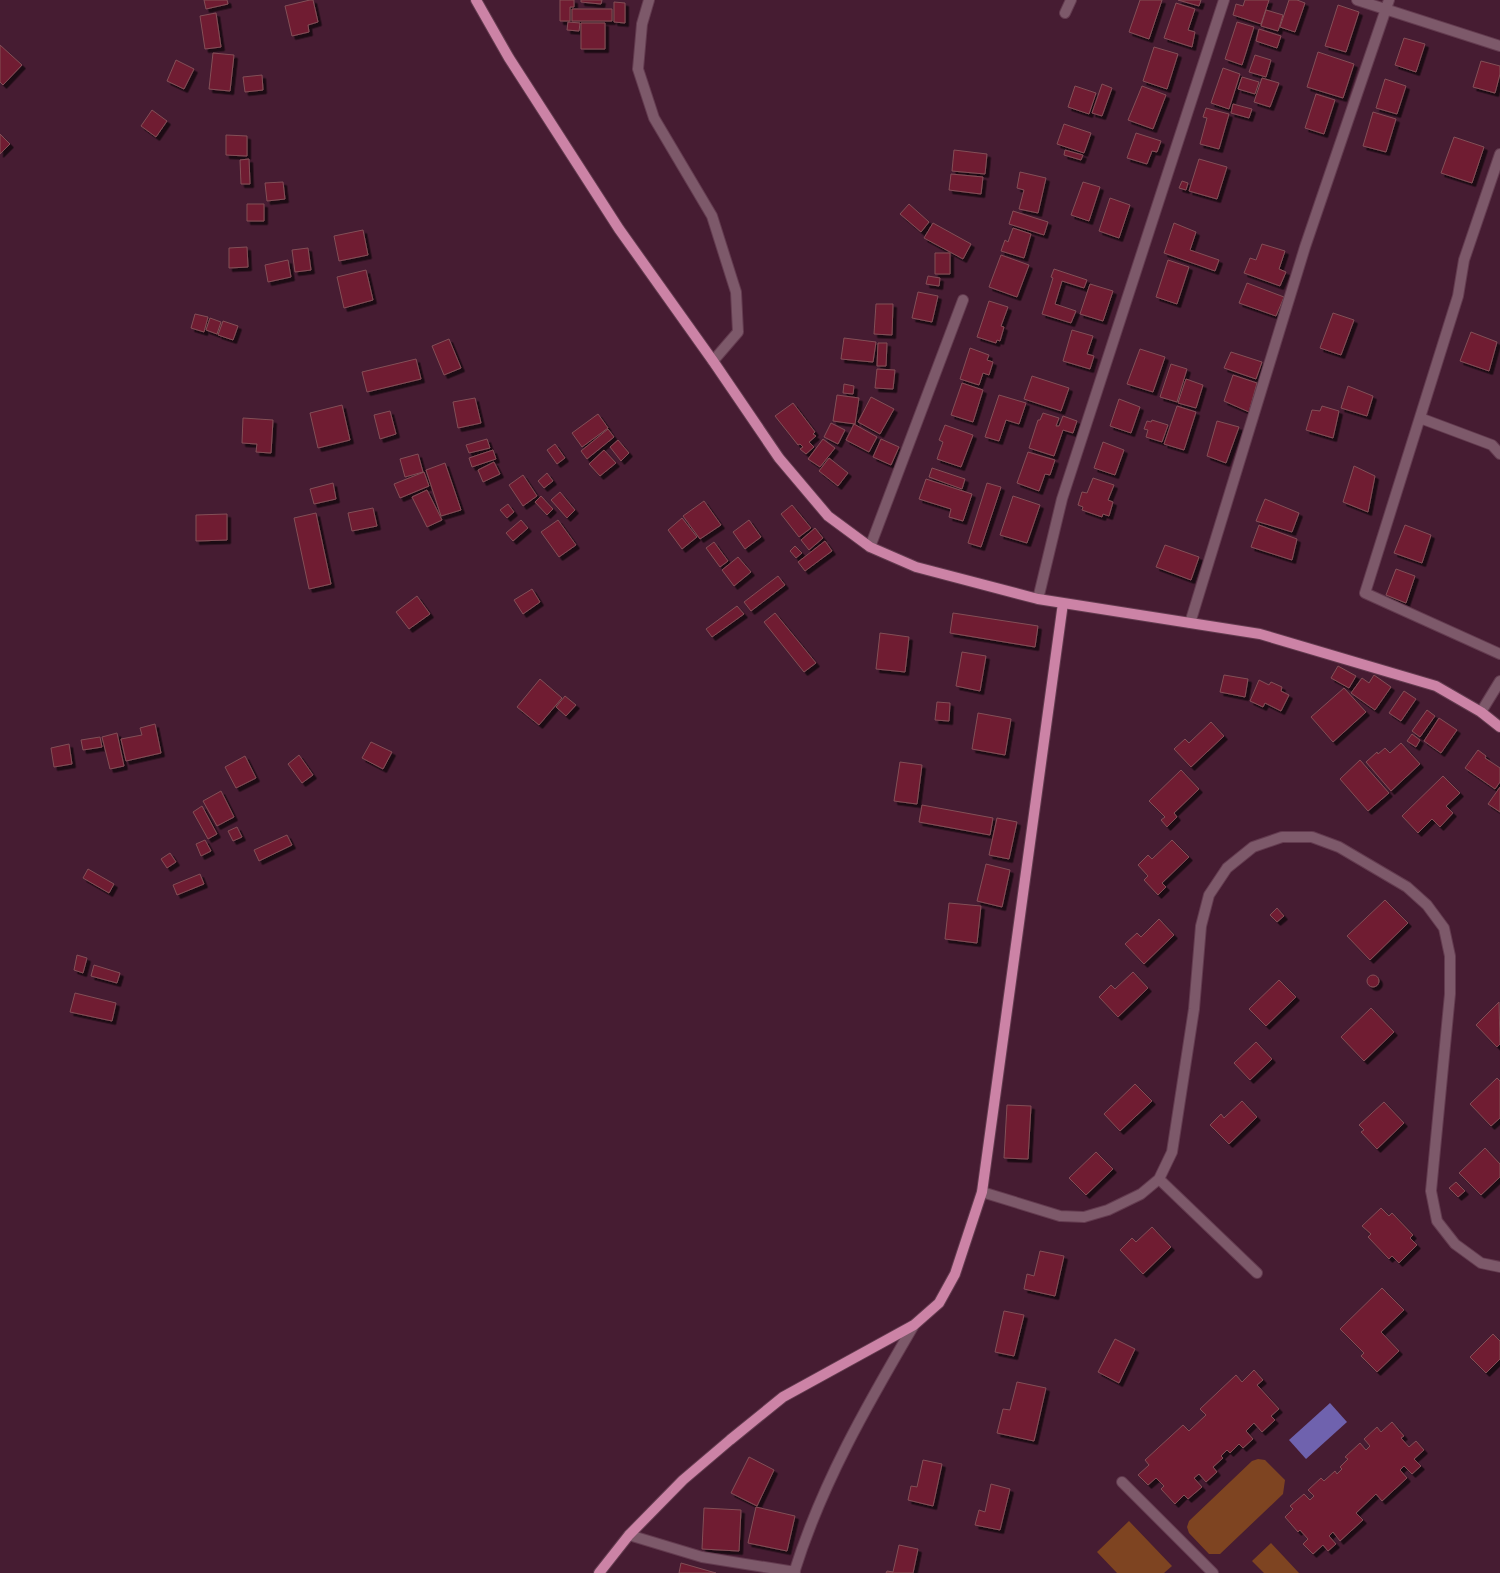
<svg xmlns="http://www.w3.org/2000/svg" width="1500" height="1573" viewBox="0 0 1500 1573" font-family="'Work Sans',sans-serif">
<defs>
<filter id="shadow"><feDropShadow dx="3.5" dy="3.5" stdDeviation="0" flood-color="#0009"/></filter>
</defs>
<rect width="100%" height="100%" fill="#461c32"/>
<path fill="#7e4421" d="M 1258,1459 L 1265,1460 L 1285,1480 L 1283,1494 L 1220,1554 L 1209,1554 L 1189,1533 L 1187,1527 L 1189,1521 L 1252,1461 Z
M 1129,1521 L 1172,1566 L 1164,1573 L 1117,1573 L 1097,1552 Z
M 1271,1543 L 1299,1573 L 1264,1573 L 1252,1561 Z"/>
<path fill="#6f62ae" d="M 1330,1403 L 1347,1422 L 1306,1459 L 1289,1440 Z"/>
<path fill="#6f1b31" stroke="#834f57" filter="url(#shadow)" d="M 204,0 L 227,0 L 228,4 L 206,9 Z
M 310,0 L 313,0 L 318,22 L 308,25 L 309,32 L 292,36 L 285,6 Z
M 560,0 L 574,0 L 574,7 L 570,7 L 570,21 L 560,21 Z
M 581,0 L 602,0 L 601,4 L 581,2 Z
M 1140,0 L 1162,0 L 1149,39 L 1129,32 Z
M 1178,0 L 1201,0 L 1199,6 Z
M 1245,0 L 1269,0 L 1261,24 L 1233,15 L 1236,4 L 1243,6 Z
M 1289,0 L 1297,0 L 1305,3 L 1295,32 L 1280,27 Z
M 614,2 L 625,3 L 625,23 L 614,22 Z
M 1176,3 L 1195,9 L 1188,30 L 1195,32 L 1192,47 L 1164,38 Z
M 1338,5 L 1359,12 L 1346,52 L 1325,46 Z
M 572,9 L 612,9 L 612,21 L 572,21 Z
M 1266,10 L 1283,15 L 1278,31 L 1261,26 Z
M 216,13 L 221,47 L 205,49 L 200,16 Z
M 568,22 L 580,23 L 579,31 L 567,30 Z
M 1237,22 L 1254,27 L 1242,65 L 1225,59 Z
M 581,23 L 605,23 L 605,49 L 581,49 Z
M 1259,29 L 1281,36 L 1277,48 L 1256,41 Z
M 1404,38 L 1425,44 L 1416,72 L 1395,65 Z
M 0,45 L 22,65 L 3,85 L 0,82 Z
M 1154,47 L 1178,54 L 1167,89 L 1143,81 Z
M 1318,52 L 1354,64 L 1343,98 L 1307,87 Z
M 213,53 L 234,55 L 230,91 L 209,89 Z
M 1255,55 L 1271,60 L 1266,77 L 1249,72 Z
M 176,60 L 194,69 L 184,89 L 167,81 Z
M 1481,61 L 1500,66 L 1500,74 L 1495,93 L 1473,87 Z
M 1223,68 L 1240,74 L 1229,109 L 1211,103 Z
M 262,75 L 263,90 L 245,92 L 243,77 Z
M 1242,77 L 1259,82 L 1255,94 L 1238,89 Z
M 1262,78 L 1279,83 L 1270,107 L 1254,102 Z
M 1385,79 L 1406,86 L 1397,114 L 1376,108 Z
M 1102,84 L 1112,88 L 1102,116 L 1092,113 Z
M 1075,86 L 1096,93 L 1089,114 L 1068,107 Z
M 1142,86 L 1166,95 L 1153,129 L 1128,120 Z
M 1316,94 L 1335,100 L 1324,134 L 1305,128 Z
M 1233,104 L 1252,109 L 1249,118 L 1231,113 Z
M 1206,108 L 1229,114 L 1219,149 L 1200,144 L 1207,118 L 1203,117 Z
M 152,110 L 167,121 L 156,137 L 141,126 Z
M 1373,112 L 1396,119 L 1386,152 L 1363,146 Z
M 1064,124 L 1091,133 L 1084,153 L 1057,144 Z
M 1136,133 L 1161,141 L 1157,152 L 1152,151 L 1147,164 L 1127,158 Z
M 0,134 L 10,144 L 0,154 Z
M 226,135 L 247,136 L 247,156 L 226,155 Z
M 1454,137 L 1484,147 L 1472,183 L 1441,173 Z
M 954,150 L 987,154 L 985,174 L 952,171 Z
M 1065,150 L 1083,155 L 1081,160 L 1064,155 Z
M 249,159 L 250,184 L 241,184 L 240,160 Z
M 1199,159 L 1227,167 L 1217,199 L 1189,191 Z
M 1020,172 L 1046,178 L 1038,213 L 1019,209 L 1024,190 L 1017,188 Z
M 951,174 L 983,177 L 981,194 L 949,190 Z
M 1182,181 L 1188,183 L 1186,190 L 1179,188 Z
M 283,182 L 285,199 L 267,201 L 265,183 Z
M 1083,182 L 1100,187 L 1089,221 L 1071,215 Z
M 1110,198 L 1130,205 L 1119,238 L 1099,231 Z
M 247,204 L 264,204 L 264,221 L 247,221 Z
M 909,204 L 929,222 L 921,232 L 900,214 Z
M 1013,211 L 1048,222 L 1044,235 L 1009,224 Z
M 933,223 L 971,244 L 963,259 L 924,238 Z
M 1174,223 L 1196,232 L 1190,250 L 1219,260 L 1215,271 L 1164,253 Z
M 1013,228 L 1031,234 L 1024,258 L 1001,251 L 1005,240 L 1008,242 Z
M 363,230 L 368,255 L 339,261 L 334,236 Z
M 1262,244 L 1285,251 L 1279,269 L 1286,272 L 1280,286 L 1244,273 L 1250,258 L 1256,260 Z
M 247,247 L 248,267 L 229,268 L 229,248 Z
M 308,248 L 311,270 L 295,272 L 292,250 Z
M 935,253 L 950,253 L 950,274 L 935,274 Z
M 1001,255 L 1029,265 L 1017,297 L 989,287 Z
M 288,260 L 291,277 L 268,282 L 265,265 Z
M 1168,260 L 1189,267 L 1177,304 L 1156,297 Z
M 1054,269 L 1087,280 L 1084,288 L 1062,281 L 1055,304 L 1076,311 L 1071,323 L 1042,314 L 1053,278 L 1051,277 Z
M 366,270 L 373,300 L 344,308 L 337,277 Z
M 928,276 L 940,278 L 939,286 L 926,284 Z
M 1247,283 L 1284,297 L 1276,316 L 1239,303 Z
M 1090,284 L 1113,291 L 1103,321 L 1080,314 Z
M 918,292 L 938,296 L 932,322 L 912,318 Z
M 989,301 L 1008,307 L 1001,326 L 1004,327 L 1000,341 L 997,340 L 996,343 L 977,337 Z
M 876,304 L 893,304 L 892,335 L 874,334 Z
M 1333,313 L 1354,320 L 1341,355 L 1320,348 Z
M 195,314 L 208,317 L 204,332 L 191,328 Z
M 210,318 L 221,322 L 217,334 L 206,330 Z
M 223,321 L 238,326 L 233,340 L 218,335 Z
M 1072,330 L 1093,336 L 1087,354 L 1094,356 L 1090,369 L 1063,361 Z
M 1471,332 L 1497,342 L 1489,371 L 1460,361 Z
M 844,338 L 876,342 L 873,362 L 841,359 Z
M 449,339 L 461,368 L 444,375 L 432,346 Z
M 878,343 L 887,343 L 886,366 L 877,366 Z
M 970,348 L 989,355 L 987,360 L 993,362 L 989,375 L 983,373 L 979,385 L 960,379 Z
M 1140,349 L 1165,357 L 1153,392 L 1127,384 Z
M 1231,352 L 1262,362 L 1256,379 L 1224,368 Z
M 416,359 L 421,379 L 367,392 L 362,372 Z
M 1171,364 L 1187,369 L 1177,402 L 1160,397 Z
M 877,369 L 895,370 L 893,389 L 875,388 Z
M 1233,375 L 1257,383 L 1249,412 L 1224,401 Z
M 1032,376 L 1069,388 L 1061,411 L 1024,399 Z
M 1186,379 L 1203,385 L 1196,408 L 1178,403 Z
M 962,383 L 983,390 L 973,422 L 951,415 Z
M 844,384 L 854,386 L 853,394 L 843,393 Z
M 1348,386 L 1373,396 L 1367,416 L 1341,408 Z
M 837,395 L 859,398 L 855,424 L 833,421 Z
M 999,395 L 1026,403 L 1019,424 L 1006,420 L 999,441 L 985,437 Z
M 871,397 L 894,409 L 880,434 L 858,422 Z
M 475,398 L 481,423 L 458,428 L 453,402 Z
M 1119,399 L 1140,407 L 1131,433 L 1110,426 Z
M 793,403 L 815,432 L 813,434 L 816,436 L 809,442 L 814,447 L 806,454 L 800,449 L 803,447 L 800,444 L 798,445 L 775,416 Z
M 342,405 L 350,440 L 318,448 L 310,413 Z
M 1177,406 L 1196,412 L 1184,450 L 1164,444 Z
M 1322,406 L 1339,411 L 1333,438 L 1306,430 L 1312,410 L 1320,411 Z
M 390,411 L 396,434 L 380,439 L 374,415 Z
M 1043,413 L 1059,418 L 1056,426 L 1059,426 L 1063,416 L 1077,421 L 1073,433 L 1063,430 L 1054,456 L 1029,448 L 1038,420 L 1040,420 Z
M 598,414 L 608,428 L 582,447 L 572,433 Z
M 243,418 L 273,420 L 271,453 L 256,452 L 257,444 L 242,443 Z
M 1152,420 L 1168,425 L 1162,442 L 1146,437 L 1148,430 L 1144,429 L 1147,421 L 1151,422 Z
M 1217,421 L 1239,427 L 1226,463 L 1207,456 Z
M 831,423 L 845,430 L 838,444 L 824,437 Z
M 854,424 L 877,437 L 869,452 L 846,440 Z
M 945,425 L 973,435 L 961,467 L 937,459 L 943,442 L 939,440 Z
M 608,429 L 614,437 L 587,459 L 581,451 Z
M 487,439 L 490,448 L 469,453 L 466,445 Z
M 823,439 L 835,448 L 820,467 L 808,459 Z
M 881,439 L 899,447 L 891,465 L 873,457 Z
M 618,440 L 629,453 L 621,461 L 610,447 Z
M 1103,442 L 1124,450 L 1115,475 L 1094,468 Z
M 555,444 L 565,458 L 557,464 L 547,450 Z
M 493,450 L 496,459 L 472,467 L 469,458 Z
M 604,450 L 616,463 L 600,476 L 589,464 Z
M 1028,452 L 1055,460 L 1050,475 L 1045,474 L 1039,491 L 1017,483 Z
M 418,454 L 423,472 L 405,477 L 400,459 Z
M 829,458 L 848,473 L 838,486 L 819,471 Z
M 494,462 L 500,474 L 483,482 L 478,470 Z
M 445,463 L 461,510 L 441,516 L 426,470 Z
M 1354,466 L 1375,476 L 1368,512 L 1343,502 Z
M 932,468 L 965,479 L 962,489 L 929,477 Z
M 424,472 L 429,486 L 400,498 L 394,484 Z
M 547,473 L 553,481 L 544,488 L 538,481 Z
M 523,475 L 537,496 L 523,506 L 509,485 Z
M 1093,478 L 1114,485 L 1108,500 L 1113,502 L 1109,516 L 1103,514 L 1102,517 L 1082,510 L 1083,507 L 1078,505 L 1082,492 L 1087,493 Z
M 926,479 L 972,494 L 963,521 L 949,517 L 951,509 L 919,499 Z
M 333,483 L 336,499 L 314,504 L 310,489 Z
M 987,483 L 1001,487 L 981,547 L 968,543 Z
M 427,490 L 442,520 L 427,527 L 412,497 Z
M 560,492 L 575,510 L 567,518 L 551,500 Z
M 541,496 L 553,509 L 547,515 L 535,502 Z
M 1013,496 L 1040,505 L 1027,543 L 1000,535 Z
M 1265,499 L 1299,513 L 1292,532 L 1256,521 Z
M 704,501 L 721,525 L 700,539 L 683,516 Z
M 508,504 L 514,512 L 507,518 L 500,510 Z
M 792,505 L 811,528 L 799,537 L 781,514 Z
M 373,508 L 377,526 L 352,531 L 348,513 Z
M 316,513 L 331,584 L 309,589 L 294,518 Z
M 227,514 L 227,540 L 196,541 L 196,515 Z
M 682,518 L 697,537 L 682,549 L 668,530 Z
M 521,520 L 528,528 L 513,541 L 506,533 Z
M 558,520 L 576,545 L 559,557 L 541,532 Z
M 749,520 L 761,537 L 745,549 L 733,532 Z
M 1259,525 L 1297,539 L 1292,560 L 1251,547 Z
M 1405,525 L 1431,535 L 1422,563 L 1394,553 Z
M 815,528 L 823,538 L 809,550 L 801,540 Z
M 825,541 L 832,551 L 805,571 L 798,562 Z
M 714,542 L 728,561 L 720,567 L 706,548 Z
M 1165,545 L 1199,557 L 1191,580 L 1156,567 Z
M 795,546 L 802,553 L 796,558 L 790,551 Z
M 738,557 L 751,572 L 734,586 L 722,570 Z
M 1396,569 L 1415,576 L 1406,603 L 1386,595 Z
M 778,576 L 785,585 L 751,611 L 744,602 Z
M 532,589 L 540,602 L 523,614 L 514,600 Z
M 417,596 L 430,614 L 409,629 L 396,612 Z
M 737,606 L 744,614 L 712,637 L 706,629 Z
M 775,613 L 816,663 L 804,672 L 764,622 Z
M 953,613 L 1038,626 L 1035,647 L 950,633 Z
M 880,633 L 909,637 L 905,672 L 876,669 Z
M 962,652 L 986,656 L 980,691 L 956,686 Z
M 1338,666 L 1356,676 L 1349,688 L 1331,678 Z
M 1224,675 L 1248,679 L 1245,697 L 1220,692 Z
M 1374,675 L 1391,687 L 1375,710 L 1351,693 L 1362,678 L 1369,683 Z
M 540,679 L 562,698 L 539,725 L 517,707 Z
M 1259,680 L 1269,685 L 1271,682 L 1282,687 L 1281,691 L 1289,695 L 1281,711 L 1265,703 L 1263,707 L 1250,701 Z
M 1344,688 L 1366,712 L 1333,742 L 1311,717 Z
M 1404,691 L 1416,699 L 1401,721 L 1389,713 Z
M 565,696 L 576,705 L 566,716 L 556,707 Z
M 937,702 L 950,703 L 949,721 L 935,720 Z
M 1427,710 L 1435,716 L 1420,737 L 1412,731 Z
M 978,713 L 1011,719 L 1005,755 L 972,749 Z
M 1439,718 L 1457,730 L 1441,753 L 1424,741 Z
M 1211,722 L 1224,736 L 1191,767 L 1174,749 L 1185,739 L 1189,743 Z
M 155,724 L 161,753 L 126,761 L 121,739 L 142,735 L 140,728 Z
M 117,733 L 124,766 L 110,769 L 102,737 Z
M 1412,734 L 1420,740 L 1416,747 L 1407,741 Z
M 100,737 L 102,747 L 83,750 L 81,740 Z
M 371,742 L 392,752 L 383,769 L 362,758 Z
M 1401,743 L 1420,764 L 1391,791 L 1366,762 L 1377,752 L 1378,754 L 1385,748 L 1390,753 Z
M 69,744 L 72,764 L 54,767 L 51,748 Z
M 1478,750 L 1486,756 L 1485,758 L 1500,768 L 1500,782 L 1495,789 L 1465,768 Z
M 299,755 L 313,775 L 302,783 L 288,764 Z
M 245,756 L 256,778 L 236,788 L 225,767 Z
M 1360,760 L 1389,793 L 1368,811 L 1340,779 Z
M 900,762 L 922,765 L 917,804 L 894,801 Z
M 1181,770 L 1199,789 L 1174,813 L 1177,817 L 1167,827 L 1161,820 L 1165,817 L 1149,801 Z
M 1443,776 L 1460,793 L 1446,806 L 1453,813 L 1440,827 L 1432,819 L 1418,833 L 1402,816 Z
M 1500,787 L 1500,812 L 1488,804 Z
M 221,791 L 234,817 L 217,826 L 203,801 Z
M 922,805 L 993,818 L 990,835 L 919,822 Z
M 202,806 L 217,834 L 208,839 L 193,812 Z
M 997,818 L 1017,822 L 1009,859 L 989,855 Z
M 237,827 L 242,837 L 233,841 L 228,831 Z
M 287,835 L 292,845 L 259,861 L 254,850 Z
M 205,840 L 211,851 L 201,856 L 196,844 Z
M 1172,840 L 1189,857 L 1162,883 L 1166,887 L 1158,895 L 1144,880 L 1148,876 L 1138,865 L 1148,855 L 1152,859 Z
M 170,853 L 176,862 L 167,868 L 161,859 Z
M 986,864 L 1010,870 L 1002,907 L 977,901 Z
M 88,869 L 114,884 L 109,893 L 83,878 Z
M 200,874 L 204,884 L 177,895 L 173,885 Z
M 1385,900 L 1408,923 L 1370,960 L 1347,936 Z
M 949,903 L 981,906 L 977,943 L 945,939 Z
M 1277,908 L 1284,916 L 1277,922 L 1270,915 Z
M 1159,919 L 1174,935 L 1144,964 L 1125,944 L 1137,933 L 1141,937 Z
M 77,955 L 87,958 L 83,973 L 74,970 Z
M 94,965 L 120,973 L 117,983 L 91,976 Z
M 1133,972 L 1148,988 L 1118,1017 L 1099,997 L 1111,985 L 1115,989 Z
M1367 981a6 6 0 1 1 12 0a6 6 0 1 1-12 0Z
M 1279,980 L 1296,997 L 1266,1026 L 1249,1009 Z
M 75,993 L 116,1003 L 112,1021 L 70,1012 Z
M 1499,1002 L 1500,1044 L 1497,1047 L 1476,1025 Z
M 1371,1008 L 1394,1032 L 1364,1061 L 1341,1037 Z
M 1256,1042 L 1272,1059 L 1250,1080 L 1234,1063 Z
M 1497,1078 L 1500,1081 L 1500,1118 L 1491,1126 L 1470,1104 Z
M 1135,1084 L 1152,1101 L 1120,1131 L 1104,1114 Z
M 1242,1101 L 1257,1117 L 1229,1144 L 1210,1125 L 1221,1114 L 1224,1118 Z
M 1384,1102 L 1404,1123 L 1377,1149 L 1361,1132 L 1364,1130 L 1359,1125 Z
M 1007,1105 L 1031,1106 L 1028,1159 L 1004,1158 Z
M 1485,1148 L 1500,1164 L 1500,1177 L 1481,1195 L 1459,1173 Z
M 1096,1152 L 1113,1169 L 1086,1195 L 1069,1178 Z
M 1456,1182 L 1465,1191 L 1458,1197 L 1449,1188 Z
M 1381,1208 L 1389,1216 L 1392,1213 L 1413,1235 L 1410,1238 L 1417,1245 L 1399,1263 L 1392,1256 L 1389,1259 L 1368,1237 L 1371,1234 L 1362,1226 Z
M 1152,1227 L 1171,1247 L 1143,1274 L 1120,1250 L 1132,1238 L 1136,1242 Z
M 1040,1251 L 1064,1256 L 1055,1296 L 1024,1289 L 1027,1274 L 1034,1276 Z
M 1382,1288 L 1404,1310 L 1381,1332 L 1399,1351 L 1377,1372 L 1361,1356 L 1364,1353 L 1340,1329 Z
M 1004,1311 L 1024,1315 L 1014,1356 L 995,1352 Z
M 1493,1334 L 1500,1341 L 1500,1359 L 1486,1373 L 1470,1357 Z
M 1115,1339 L 1135,1349 L 1119,1383 L 1098,1372 Z
M 1254,1370 L 1263,1380 L 1257,1385 L 1279,1409 L 1271,1416 L 1275,1420 L 1262,1432 L 1254,1423 L 1246,1431 L 1253,1439 L 1243,1448 L 1239,1444 L 1230,1453 L 1227,1450 L 1221,1456 L 1223,1458 L 1213,1467 L 1217,1472 L 1206,1482 L 1199,1474 L 1194,1478 L 1202,1487 L 1188,1499 L 1184,1495 L 1175,1504 L 1161,1489 L 1164,1486 L 1156,1478 L 1148,1485 L 1138,1475 L 1149,1465 L 1145,1460 L 1183,1425 L 1189,1431 L 1206,1415 L 1200,1409 L 1236,1375 L 1242,1382 Z
M 1017,1382 L 1046,1388 L 1034,1441 L 997,1433 L 1003,1409 L 1010,1410 Z
M 1392,1422 L 1404,1436 L 1401,1438 L 1409,1447 L 1416,1441 L 1424,1450 L 1414,1459 L 1421,1466 L 1412,1474 L 1404,1466 L 1400,1470 L 1407,1478 L 1382,1501 L 1376,1494 L 1356,1513 L 1363,1520 L 1340,1541 L 1333,1532 L 1329,1536 L 1336,1544 L 1328,1551 L 1323,1545 L 1313,1554 L 1303,1544 L 1308,1539 L 1300,1530 L 1298,1532 L 1285,1517 L 1293,1509 L 1290,1506 L 1304,1494 L 1310,1500 L 1314,1496 L 1308,1490 L 1321,1478 L 1324,1481 L 1335,1471 L 1337,1474 L 1342,1469 L 1340,1467 L 1348,1459 L 1345,1457 L 1360,1443 L 1366,1450 L 1370,1446 L 1364,1439 L 1377,1427 L 1381,1432 Z
M 749,1457 L 774,1470 L 757,1506 L 731,1493 Z
M 923,1460 L 942,1464 L 933,1506 L 908,1500 L 911,1486 L 917,1487 Z
M 991,1484 L 1010,1489 L 1000,1530 L 975,1525 L 979,1510 L 985,1512 Z
M 756,1507 L 795,1516 L 787,1551 L 748,1543 Z
M 704,1508 L 741,1510 L 739,1551 L 702,1549 Z
M 899,1545 L 918,1549 L 913,1573 L 886,1573 L 887,1571 L 893,1572 Z
M 681,1563 L 716,1573 L 679,1573 Z"/>
<g fill="none" stroke-linecap="round" stroke-linejoin="round">
<defs>
<path id="minor" d="M 649,0 L 642,24 L 638,69 L 654,118 L 712,216 L 736,292 L 738,332 L 713,361
M 1357,0 L 1500,46
M 1065,13 L 1071,0
M 1500,154 L 1464,260 L 1458,296 L 1365,593 L 1500,654
M 1420,418 L 1492,445 L 1500,454
M 870,547 L 963,300
M 1038,599 L 1062,499 L 1224,0
M 1190,623 L 1305,247 L 1389,0
M 1481,712 L 1500,681
M 1159,1179 L 1257,1273
M 982,1192 L 1060,1216 L 1084,1217 L 1108,1210 L 1141,1194 L 1159,1179 L 1172,1152 L 1194,1009 L 1201,926 L 1209,895 L 1227,868 L 1253,847 L 1282,837 L 1312,837 L 1339,847 L 1407,887 L 1427,905 L 1444,928 L 1450,956 L 1450,994 L 1431,1191 L 1437,1221 L 1455,1244 L 1481,1263 L 1500,1267
M 1122,1482 L 1213,1573
M 629,1535 L 702,1557 L 795,1572
M 794,1573 C 821,1485 867,1405 914,1325"/>
<path id="major" d="M 476,0 L 509,58 L 619,229 L 713,361 L 779,458 L 828,516 L 870,547 L 916,567 L 1038,599 L 1260,634 L 1436,686 L 1481,712 L 1500,727
M 599,1573 L 629,1535 L 683,1480 L 730,1440 L 783,1397 L 914,1325 L 939,1303 L 955,1274 L 982,1192 L 1063,603"/>
</defs>
<use href="#minor" stroke="#633b4f" stroke-width="12"/>
<use href="#major" stroke="#633b4f" stroke-width="12"/>
<use href="#minor" stroke="#7d596a" stroke-width="10"/>
<use href="#major" stroke="#cc83a6" stroke-width="10"/>
</g>
</svg>
